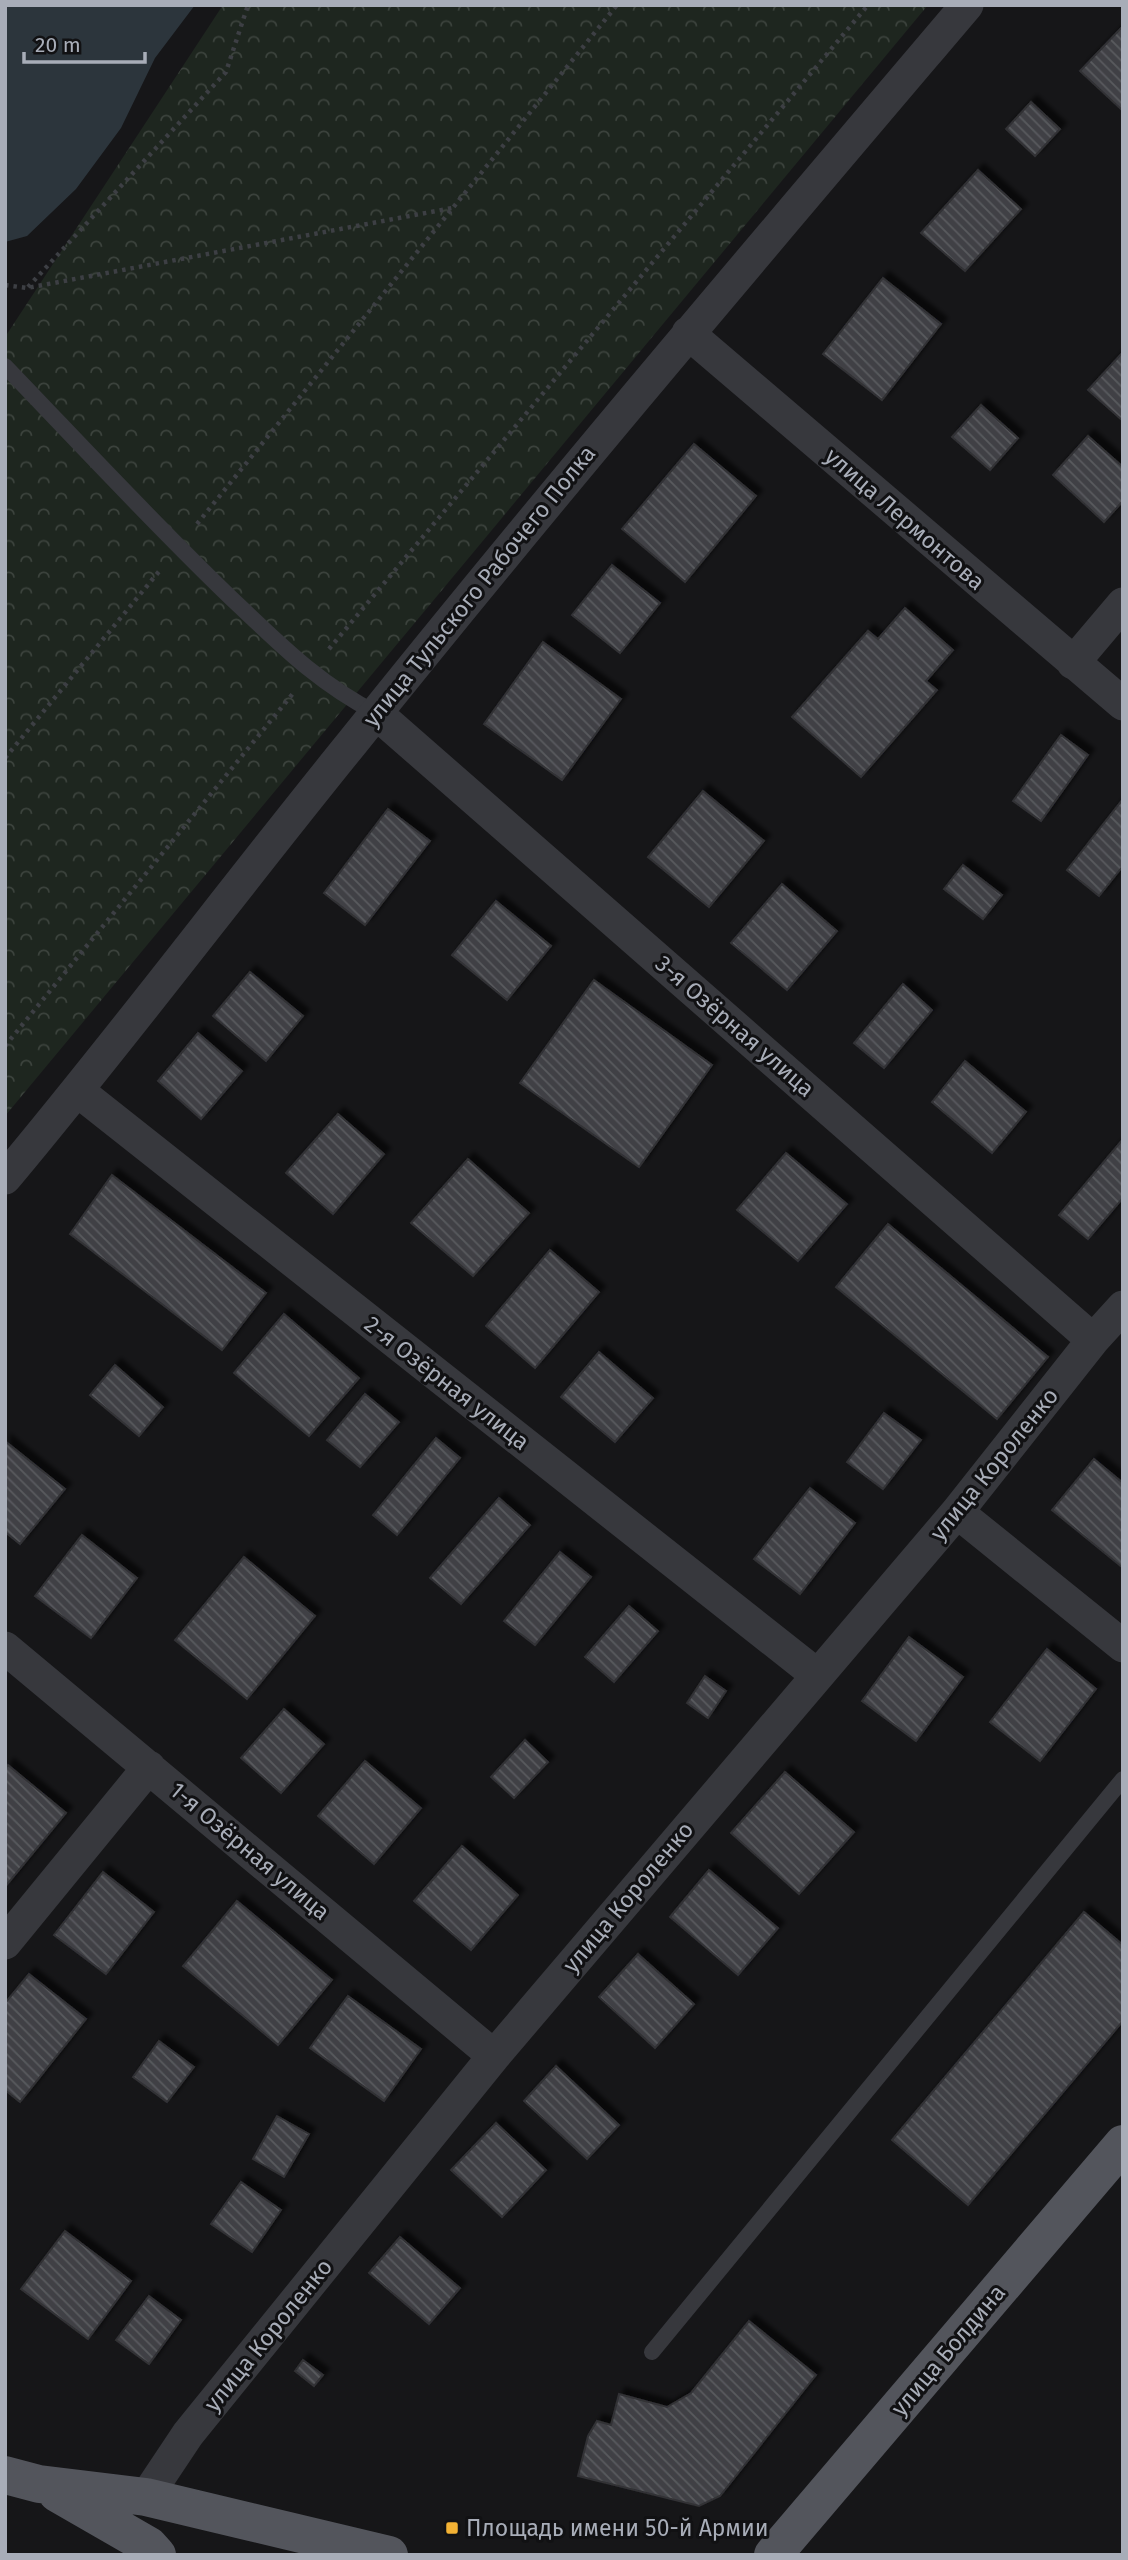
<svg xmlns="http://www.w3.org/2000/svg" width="1128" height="2560" viewBox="0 0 1128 2560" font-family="'Fira Sans',sans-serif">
<defs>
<pattern id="forest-crowns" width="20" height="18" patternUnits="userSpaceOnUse" patternTransform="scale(1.75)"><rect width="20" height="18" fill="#1e261f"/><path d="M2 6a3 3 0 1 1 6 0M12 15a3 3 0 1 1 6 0" fill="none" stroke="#3c433d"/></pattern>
<pattern id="building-back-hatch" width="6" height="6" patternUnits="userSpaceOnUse" patternTransform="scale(1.75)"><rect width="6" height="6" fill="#404145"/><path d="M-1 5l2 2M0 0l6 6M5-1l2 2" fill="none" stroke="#595a5e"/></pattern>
<filter id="shadow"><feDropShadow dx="6" dy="-6" stdDeviation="2" flood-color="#0009"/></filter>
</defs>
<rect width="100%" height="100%" fill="#161618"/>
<path fill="url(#forest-crowns)" d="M 223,5 L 928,5 L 5,1116 L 5,337 Z"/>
<path fill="#2c353c" d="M 5,5 L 195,5 L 155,58 L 121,128 L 76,189 L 27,236 L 5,242 Z"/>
<path fill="url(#building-back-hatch)" stroke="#303034" stroke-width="2" filter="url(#shadow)" d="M 1123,26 L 1123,111 L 1080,71 Z
M 1031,102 L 1060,129 L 1035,156 L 1006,129 Z
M 978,170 L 1021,209 L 965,271 L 921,233 Z
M 883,278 L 941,324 L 882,400 L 823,354 Z
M 1123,352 L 1123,421 L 1088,390 Z
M 981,405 L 1018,438 L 990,470 L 952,437 Z
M 1088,436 L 1123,467 L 1123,501 L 1104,522 L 1053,475 Z
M 694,444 L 756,496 L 685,582 L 622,529 Z
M 612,565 L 660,603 L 620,653 L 572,615 Z
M 905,608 L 953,650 L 926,681 L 937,690 L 861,777 L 792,717 L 868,631 L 878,639 Z
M 543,642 L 621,699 L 562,780 L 484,724 Z
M 1061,735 L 1088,755 L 1041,821 L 1013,801 Z
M 703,791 L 764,841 L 709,907 L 648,857 Z
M 1123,799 L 1123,866 L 1099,896 L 1067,870 Z
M 388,809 L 430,841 L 365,925 L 324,893 Z
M 963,865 L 1002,895 L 983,919 L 944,889 Z
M 782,884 L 837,931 L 787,990 L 731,943 Z
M 496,901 L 551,946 L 507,1000 L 452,955 Z
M 250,972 L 303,1016 L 266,1061 L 213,1016 Z
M 594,980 L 712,1065 L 639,1167 L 520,1083 Z
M 903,984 L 932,1010 L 884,1068 L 854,1043 Z
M 198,1033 L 242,1071 L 201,1119 L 158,1081 Z
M 965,1061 L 1026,1112 L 992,1153 L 932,1102 Z
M 338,1114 L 384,1154 L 333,1214 L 286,1173 Z
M 1123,1139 L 1123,1198 L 1088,1239 L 1059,1215 Z
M 786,1153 L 847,1204 L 798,1261 L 737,1210 Z
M 468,1159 L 529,1213 L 473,1276 L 411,1223 Z
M 112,1175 L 266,1293 L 222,1350 L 70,1234 Z
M 888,1224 L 1048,1357 L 997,1419 L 836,1287 Z
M 550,1250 L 599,1292 L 535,1368 L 486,1326 Z
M 284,1314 L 359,1378 L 309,1436 L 234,1373 Z
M 599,1352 L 653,1398 L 615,1442 L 561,1397 Z
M 115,1365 L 163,1407 L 139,1436 L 90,1395 Z
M 365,1394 L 399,1422 L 360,1467 L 327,1440 Z
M 884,1413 L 921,1440 L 883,1489 L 847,1462 Z
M 436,1438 L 460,1458 L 397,1535 L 373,1515 Z
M 5,1441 L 65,1489 L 20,1544 L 5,1532 Z
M 1094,1459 L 1123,1483 L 1123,1568 L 1052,1510 Z
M 810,1488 L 855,1523 L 800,1594 L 754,1559 Z
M 499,1498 L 530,1525 L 461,1604 L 430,1578 Z
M 82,1535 L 137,1578 L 91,1638 L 35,1596 Z
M 560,1552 L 591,1577 L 535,1645 L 504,1621 Z
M 244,1557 L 315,1616 L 247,1699 L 175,1640 Z
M 629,1606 L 658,1631 L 614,1682 L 585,1657 Z
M 909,1637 L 963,1677 L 916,1741 L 862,1701 Z
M 1047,1649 L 1096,1689 L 1040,1761 L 990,1722 Z
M 705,1676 L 726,1691 L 708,1718 L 687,1703 Z
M 284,1709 L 324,1744 L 281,1793 L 241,1758 Z
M 525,1740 L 548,1762 L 514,1798 L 491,1777 Z
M 365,1761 L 421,1808 L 374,1864 L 318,1816 Z
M 8,1765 L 66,1813 L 5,1887 L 5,1769 Z
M 785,1772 L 854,1832 L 799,1894 L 731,1833 Z
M 462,1846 L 518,1895 L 471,1950 L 414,1901 Z
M 709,1870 L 778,1928 L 738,1975 L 670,1917 Z
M 103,1872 L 154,1912 L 106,1974 L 54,1935 Z
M 237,1901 L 332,1980 L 278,2045 L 183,1966 Z
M 1084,1912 L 1123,1945 L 1123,2021 L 968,2205 L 892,2140 Z
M 638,1954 L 694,2004 L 655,2048 L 599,1997 Z
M 29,1974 L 86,2019 L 20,2102 L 5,2090 L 5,2003 Z
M 348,1996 L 421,2049 L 384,2101 L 310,2048 Z
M 159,2041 L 194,2067 L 167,2102 L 133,2077 Z
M 556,2066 L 619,2125 L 587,2159 L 524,2101 Z
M 277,2116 L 309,2134 L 284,2177 L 253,2159 Z
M 496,2123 L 546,2170 L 502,2217 L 451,2170 Z
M 241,2182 L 281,2210 L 252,2252 L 211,2224 Z
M 65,2231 L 131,2281 L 88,2339 L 21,2289 Z
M 400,2237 L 460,2288 L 429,2324 L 369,2273 Z
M 149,2296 L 181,2320 L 149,2364 L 116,2340 Z
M 749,2321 L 816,2375 L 720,2496 L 699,2506 L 578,2476 L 588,2436 L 597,2421 L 611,2425 L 619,2394 L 667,2407 L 691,2393 Z
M 303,2360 L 323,2375 L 314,2386 L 295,2371 Z"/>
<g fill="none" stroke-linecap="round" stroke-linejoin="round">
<path stroke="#3d3f44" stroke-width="4.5" stroke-dasharray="3.5 5" stroke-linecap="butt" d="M 5,285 L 27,288 L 452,208
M 28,287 L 226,72 L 248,5
M 197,524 L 617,5
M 329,649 L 868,5
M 5,758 L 161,569
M 5,1046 L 295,691"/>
<path stroke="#37383d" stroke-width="16" d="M 5,366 C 80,444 153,523 231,598 C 279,643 316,682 376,713
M 652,2352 L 1123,1779"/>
<path stroke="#37383d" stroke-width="33" d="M 688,333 L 1123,704
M 1073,663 L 1123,604
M 376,713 L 1093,1340
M 78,1091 L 817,1675
M 5,1178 C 124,1036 235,887 352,743 C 552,493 760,249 967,5
M 957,1512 L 1123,1646
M 5,1648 L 494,2056
M 5,1943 L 149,1767
M 146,2497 L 188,2434 L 494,2056 L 957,1512 L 1093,1340 L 1123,1307"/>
<path stroke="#53555c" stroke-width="38" d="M 5,2475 L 39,2484 L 146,2497 L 389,2555
M 57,2493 L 149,2546 L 157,2555
M 773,2555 L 1123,2144"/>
</g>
<rect fill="#f2b134" stroke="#111113" stroke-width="2.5" x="445" y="2521" width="14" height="14" rx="3.5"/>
<g text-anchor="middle" stroke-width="6" stroke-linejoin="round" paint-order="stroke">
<g font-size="23" fill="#a8adb8" stroke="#111113">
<text transform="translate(905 519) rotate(41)" y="8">улица Лермонтова</text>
<text transform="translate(479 586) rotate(-51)" y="8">улица Тульского Рабочего Полка</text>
<text transform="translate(735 1026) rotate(41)" y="8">3-я Озёрная улица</text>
<text transform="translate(447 1383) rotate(38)" y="8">2-я Озёрная улица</text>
<text transform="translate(994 1464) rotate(-51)" y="8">улица Короленко</text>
<text transform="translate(250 1851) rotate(40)" y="8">1-я Озёрная улица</text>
<text transform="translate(628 1897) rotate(-50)" y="8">улица Короленко</text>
<text transform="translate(268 2335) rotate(-51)" y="8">улица Короленко</text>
<text transform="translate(948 2350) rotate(-50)" y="8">улица Болдина</text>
</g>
<g font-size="23" fill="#a8adb8" stroke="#111113" text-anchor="start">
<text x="466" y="2536">Площадь имени 50-й Армии</text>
</g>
</g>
<rect width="1128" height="2560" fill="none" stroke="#a8adb8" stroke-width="14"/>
<path d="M24 52v10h121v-10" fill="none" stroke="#a8adb8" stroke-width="3.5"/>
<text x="35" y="52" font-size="21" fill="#a8adb8" stroke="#111113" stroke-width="5" paint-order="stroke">20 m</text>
</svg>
